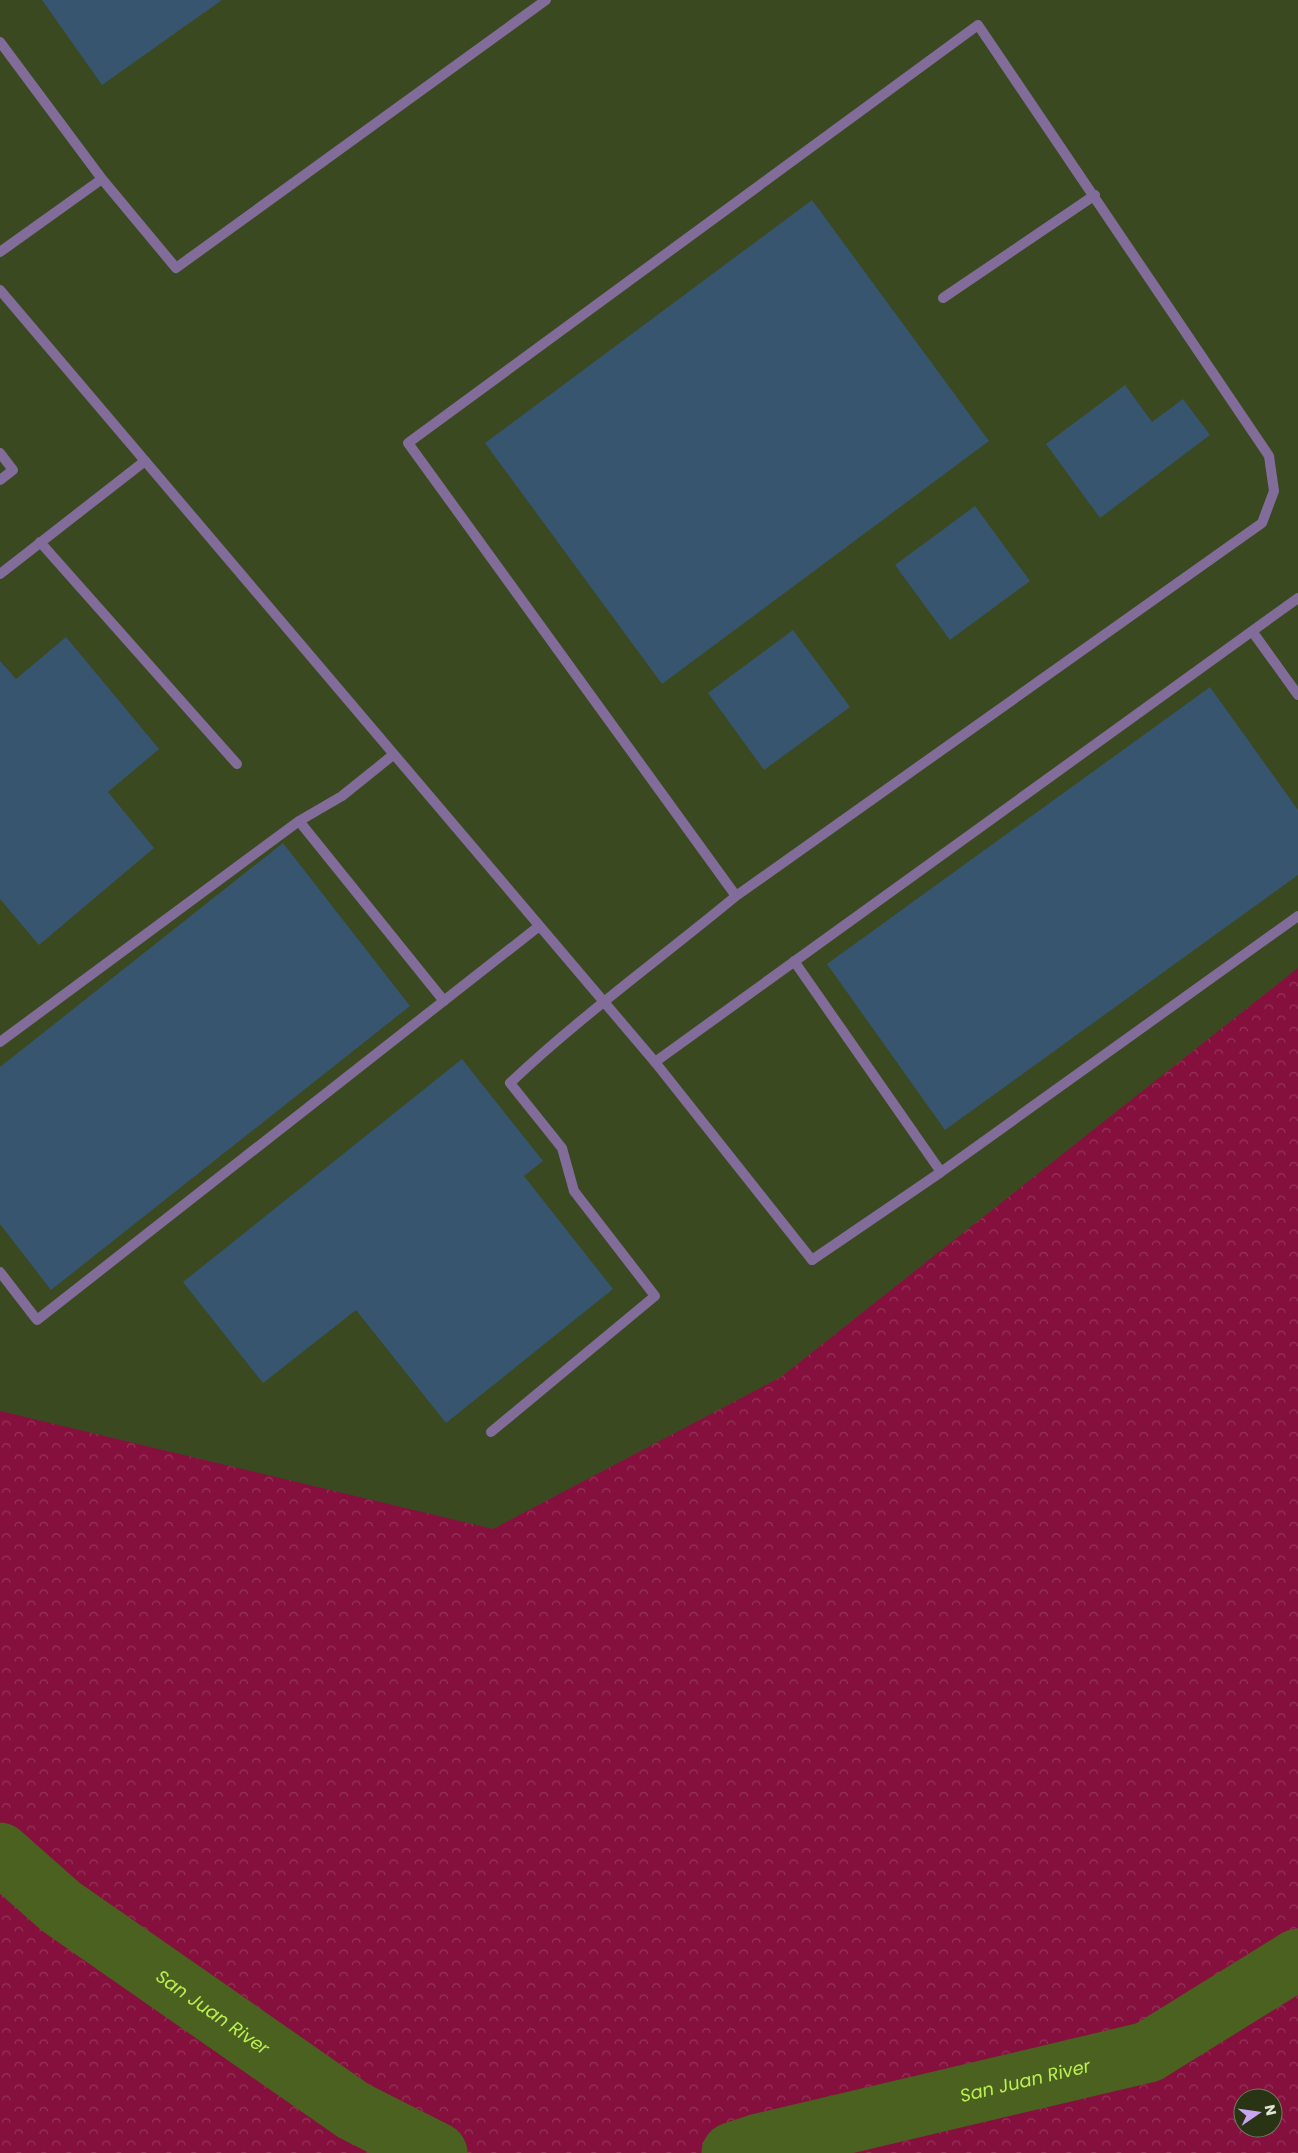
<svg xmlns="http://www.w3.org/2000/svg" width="1298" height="2153" viewBox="0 0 1298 2153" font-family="Poppins,sans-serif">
<defs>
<pattern id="forest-crowns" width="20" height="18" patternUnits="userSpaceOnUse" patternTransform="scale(1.25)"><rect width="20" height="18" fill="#85103d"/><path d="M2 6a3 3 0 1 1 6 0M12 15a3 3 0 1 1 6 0" fill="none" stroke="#963358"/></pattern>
</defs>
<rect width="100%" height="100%" fill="#323f1d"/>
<path fill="#3a4920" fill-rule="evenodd" d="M 0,0 L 1298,0 L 1298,2153 L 0,2153 ZM 1243,2098 L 1273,2098 L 1273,2128 L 1243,2128 Z"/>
<path fill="url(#forest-crowns)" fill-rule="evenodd" d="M 1298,968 L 1298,2153 L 0,2153 L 0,1411 L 493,1529 L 781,1377 ZM 1243,2098 L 1273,2098 L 1273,2128 L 1243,2128 Z"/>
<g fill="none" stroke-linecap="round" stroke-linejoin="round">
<g stroke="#4b611f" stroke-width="61">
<path id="s1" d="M 0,1853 L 61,1907 L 354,2111 L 437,2153"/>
<path id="s2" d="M 732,2153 L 759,2144 L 1148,2052 L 1298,1959"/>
</g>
</g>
<path fill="#37556f" d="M 42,0 L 222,0 L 102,85 Z
M 812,200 L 989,441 L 662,684 L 485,443 Z
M 1125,385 L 1152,422 L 1183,399 L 1210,435 L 1100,518 L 1046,444 Z
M 975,506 L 1030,581 L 950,640 L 895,565 Z
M 793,630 L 850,707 L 764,770 L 708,693 Z
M 66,637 L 159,749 L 108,792 L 154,848 L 39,945 L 0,899 L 0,661 L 16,679 Z
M 1210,687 L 1298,810 L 1298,875 L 945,1130 L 827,964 Z
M 283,843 L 410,1006 L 51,1290 L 0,1224 L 0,1067 Z
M 462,1059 L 543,1161 L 524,1176 L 613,1289 L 446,1423 L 356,1310 L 263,1383 L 183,1282 Z"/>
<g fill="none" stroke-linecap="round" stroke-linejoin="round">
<path stroke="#826d9a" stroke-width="10" d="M 0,42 L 102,179 L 176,268 L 546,0
M 0,252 L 102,179
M 943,298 L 1095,195
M 0,453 L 13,470 L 0,480
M 40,542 L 237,764
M 0,574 L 145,461
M 1252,631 L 1298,695
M 299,821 L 444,1001
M 794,961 L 941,1172
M 0,1042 L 299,821 L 342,796 L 393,755
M 655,1062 L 1298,598
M 812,1260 L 941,1172 L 1298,916
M 0,1272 L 37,1320 L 538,927
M 491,1432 L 655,1296 L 574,1191 L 562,1148 L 510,1083 C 581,1016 661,958 736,896 L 1262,523 L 1274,491 L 1269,456 L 978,25 L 408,443 L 736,896"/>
<path stroke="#826d9a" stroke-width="10" d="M 0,290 L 655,1062 L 812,1260"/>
</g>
<g text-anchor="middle" stroke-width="5" stroke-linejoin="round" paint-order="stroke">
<g font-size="18" font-style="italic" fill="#bcf052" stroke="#283413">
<text dy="6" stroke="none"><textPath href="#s1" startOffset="266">San Juan River</textPath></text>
<text dy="6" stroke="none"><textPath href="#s2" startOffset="302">San Juan River</textPath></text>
</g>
</g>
<g transform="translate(1258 2113) rotate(77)"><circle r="24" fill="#283413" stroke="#717c60"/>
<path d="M0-4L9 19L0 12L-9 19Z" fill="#c8a5ee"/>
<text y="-8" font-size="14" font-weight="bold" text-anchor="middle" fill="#dfe7d4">N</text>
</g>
</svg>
